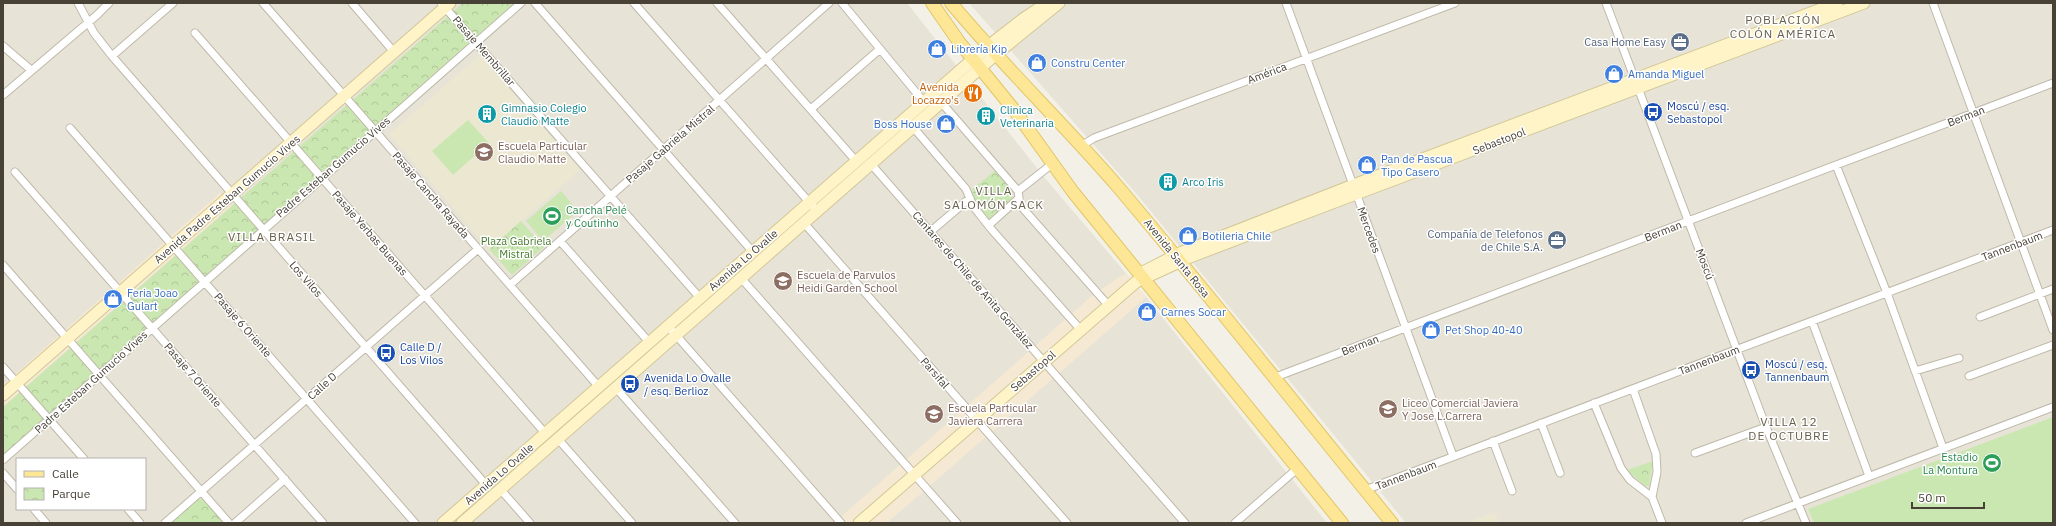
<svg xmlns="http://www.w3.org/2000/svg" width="2056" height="526" viewBox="0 0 2056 526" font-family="'IBM Plex Sans',sans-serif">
<defs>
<pattern id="park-crowns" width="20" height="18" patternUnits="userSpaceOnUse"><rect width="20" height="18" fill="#cbe7b1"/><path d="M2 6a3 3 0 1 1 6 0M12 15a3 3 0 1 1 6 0" fill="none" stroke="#b0c799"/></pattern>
</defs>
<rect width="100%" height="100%" fill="#f3f1e7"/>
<path fill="#e7e3d6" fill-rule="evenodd" d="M 3,3 L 907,3 L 1044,177 L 1146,297 L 1327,523 L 3,523 ZM 17,459 L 145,459 L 145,509 L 17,509 Z
M 969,3 L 2053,3 L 2053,523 L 1406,523 L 1135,192 Z"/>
<path fill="#f5e9d3" d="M 220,193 L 231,206 L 3,407 L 3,385 Z
M 1126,274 L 1146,297 L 1143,300 L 887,523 L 834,523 L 1094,294 L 1121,276 Z"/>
<path fill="#ece7d1" d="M 480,55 L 580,170 L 489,249 L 389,134 Z
M 1495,512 L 1499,523 L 1465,523 Z"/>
<path fill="#cbe7b1" d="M 468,120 L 489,143 L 453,175 L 432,151 Z
M 561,191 L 578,211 L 543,241 L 526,221 Z
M 2053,417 L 2053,523 L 1814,523 L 1808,509 Z"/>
<path fill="url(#park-crowns)" d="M 463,3 L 517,3 L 3,456 L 3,407 Z
M 996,170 C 1005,180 1015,189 1013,203 L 990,221 L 975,202 L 972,189 Z
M 521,221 L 544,247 L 512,275 L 489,249 Z
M 1653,461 L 1649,486 L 1645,486 L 1627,470 Z
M 202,498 L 224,523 L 171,523 L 199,499 Z"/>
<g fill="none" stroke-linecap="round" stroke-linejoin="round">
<defs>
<path id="street" d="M 78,3 L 94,33 L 112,56 L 488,487
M 263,3 L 599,387
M 352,3 L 394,52
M 441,3 L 700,298
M 535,3 L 753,252
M 634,3 L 817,211
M 717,3 L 856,161
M 842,3 L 924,102
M 1286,3 L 1453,456
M 1606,3 L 1766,427 L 1806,523
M 1933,3 L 2053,330
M 195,33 L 545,433
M 3,46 L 31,70
M 112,56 L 173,3
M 3,95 L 97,15 L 109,3
M 941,102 L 1018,191 L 1020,205 L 1108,305
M 811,109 L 880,49
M 913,127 L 966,189 L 973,206 L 992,230 L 1080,329
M 70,128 L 415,523
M 1081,146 L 1094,138 L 1455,3
M 871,164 L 1185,523
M 1836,165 L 1887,293 L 1943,448
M 15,172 L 323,523
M 1018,191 L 1052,164
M 804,223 L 1067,523
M 989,225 L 1019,198
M 930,232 L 970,198
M 560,241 L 649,342
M 3,265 L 229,523
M 741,278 L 957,523
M 510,285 L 829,3
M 1980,317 L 2053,289
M 1812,321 L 1869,476
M 668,326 L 841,523
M 3,367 L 84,459
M 1915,371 L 1959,358
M 1969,376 L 2053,345
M 1273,378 L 2053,83
M 616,388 L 735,523
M 1633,389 L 1656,454 L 1657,472 L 1652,497
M 1594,403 L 1621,468 L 1630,480 L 1652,497 L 1662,523
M 1541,423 L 1560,473
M 558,439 L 632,523
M 1493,441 L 1512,491
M 1695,453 L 1766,427
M 3,460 L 521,3
M 3,473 L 17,489
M 501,490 L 530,523
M 1365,490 L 2053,230
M 34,509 L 46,523
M 128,509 L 140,523
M 165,523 L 478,249
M 235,523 L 285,479
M 1235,523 L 1298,468
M 1746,523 L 2053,407"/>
<path id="secondary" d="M 1141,273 L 1182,252 L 1361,182 L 1837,3
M 3,395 L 450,3
M 443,523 L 987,47 L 1023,19 L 1047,3
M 462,523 L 995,55 L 1059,3
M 859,523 L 1136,282 L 1190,257 L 1356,194 L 1864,3"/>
<path id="primary" d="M 932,3 L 959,42 L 1015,111 L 1073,192 L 1342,523
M 951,3 C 1004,67 1065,125 1119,188 C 1212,298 1301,412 1392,523"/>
</defs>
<use href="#street" stroke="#bfb9aa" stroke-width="9"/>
<use href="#secondary" stroke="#d3c798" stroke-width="13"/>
<use href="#primary" stroke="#e2c566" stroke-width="14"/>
<use href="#street" stroke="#fff" stroke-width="7"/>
<use href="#secondary" stroke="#fef4c7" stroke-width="11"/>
<use href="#primary" stroke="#fde797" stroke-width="12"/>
</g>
<defs>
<symbol id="office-disc" viewBox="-11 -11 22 22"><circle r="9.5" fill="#5c6f8a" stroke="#fff"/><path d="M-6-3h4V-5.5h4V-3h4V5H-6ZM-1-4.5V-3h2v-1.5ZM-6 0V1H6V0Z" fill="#fff"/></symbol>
<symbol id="shop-disc" viewBox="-11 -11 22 22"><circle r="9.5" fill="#3f7fe0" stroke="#fff"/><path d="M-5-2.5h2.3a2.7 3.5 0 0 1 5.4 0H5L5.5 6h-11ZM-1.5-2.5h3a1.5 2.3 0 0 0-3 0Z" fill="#fff"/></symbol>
<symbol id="restaurant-disc" viewBox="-11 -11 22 22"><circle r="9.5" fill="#e8710a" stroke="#fff"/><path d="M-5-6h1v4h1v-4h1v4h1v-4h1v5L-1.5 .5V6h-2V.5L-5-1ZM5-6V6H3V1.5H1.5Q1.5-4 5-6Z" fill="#fff"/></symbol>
<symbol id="bus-disc" viewBox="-11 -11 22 22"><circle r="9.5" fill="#1a4fb4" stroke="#fff"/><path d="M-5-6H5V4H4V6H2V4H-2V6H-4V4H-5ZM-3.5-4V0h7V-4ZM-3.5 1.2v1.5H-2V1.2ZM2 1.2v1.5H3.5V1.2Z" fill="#fff"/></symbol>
<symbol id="building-disc" viewBox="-11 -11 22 22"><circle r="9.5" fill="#0f9aa8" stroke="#fff"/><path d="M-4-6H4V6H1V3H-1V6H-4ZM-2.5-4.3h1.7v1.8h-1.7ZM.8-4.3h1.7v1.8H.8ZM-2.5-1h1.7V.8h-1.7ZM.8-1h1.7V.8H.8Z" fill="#fff"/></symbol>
<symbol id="school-disc" viewBox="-11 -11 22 22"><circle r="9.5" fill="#8d6e63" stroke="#fff"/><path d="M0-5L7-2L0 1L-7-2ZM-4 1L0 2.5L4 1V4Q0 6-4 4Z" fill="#fff"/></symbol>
<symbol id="stadium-disc" viewBox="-11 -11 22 22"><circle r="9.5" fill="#2e9e5b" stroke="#fff"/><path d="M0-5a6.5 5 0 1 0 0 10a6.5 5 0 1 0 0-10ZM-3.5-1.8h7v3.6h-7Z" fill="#fff"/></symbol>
</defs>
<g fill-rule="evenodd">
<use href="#office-disc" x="1669" y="31" width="22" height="22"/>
<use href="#shop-disc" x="926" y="38" width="22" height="22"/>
<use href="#shop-disc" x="1026" y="52" width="22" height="22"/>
<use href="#shop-disc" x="1603" y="63" width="22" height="22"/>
<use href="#restaurant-disc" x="962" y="82" width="22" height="22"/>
<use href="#bus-disc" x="1642" y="101" width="22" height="22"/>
<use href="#building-disc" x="476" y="103" width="22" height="22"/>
<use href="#building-disc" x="975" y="105" width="22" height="22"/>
<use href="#shop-disc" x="935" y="113" width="22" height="22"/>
<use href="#school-disc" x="473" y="141" width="22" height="22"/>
<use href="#shop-disc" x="1356" y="154" width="22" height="22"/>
<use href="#building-disc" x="1157" y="171" width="22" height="22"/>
<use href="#stadium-disc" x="541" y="205" width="22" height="22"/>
<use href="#shop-disc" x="1177" y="225" width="22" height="22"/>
<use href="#office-disc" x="1546" y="229" width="22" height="22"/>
<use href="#school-disc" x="772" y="270" width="22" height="22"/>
<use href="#shop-disc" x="102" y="288" width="22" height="22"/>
<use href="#shop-disc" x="1136" y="301" width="22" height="22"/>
<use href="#shop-disc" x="1420" y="319" width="22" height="22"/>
<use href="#bus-disc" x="375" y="342" width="22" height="22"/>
<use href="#bus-disc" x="1740" y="359" width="22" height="22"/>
<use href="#bus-disc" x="619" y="373" width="22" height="22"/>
<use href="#school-disc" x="1377" y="398" width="22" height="22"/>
<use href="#school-disc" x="923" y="403" width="22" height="22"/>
<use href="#stadium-disc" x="1981" y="452" width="22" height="22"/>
</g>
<g text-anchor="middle" stroke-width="3" stroke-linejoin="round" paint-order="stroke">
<g font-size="11" fill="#4e5e75" stroke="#fff" text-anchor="end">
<text x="1666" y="46">Casa Home Easy</text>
<text x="1543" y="238">Compañía de Telefonos<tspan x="1543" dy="13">de Chile S.A.</tspan></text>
</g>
<g font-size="11" fill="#366cbe" stroke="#fff" text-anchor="start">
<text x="951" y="53">Librería Kip</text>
<text x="1051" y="67">Constru Center</text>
<text x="1628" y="78">Amanda Miguel</text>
<text x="932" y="128" text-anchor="end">Boss House</text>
<text x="1381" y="163">Pan de Pascua<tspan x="1381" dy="13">Tipo Casero</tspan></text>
<text x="1202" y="240">Botileria Chile</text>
<text x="127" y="297">Feria Joao<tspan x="127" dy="13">Gulart</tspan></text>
<text x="1161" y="316">Carnes Socar</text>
<text x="1445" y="334">Pet Shop 40-40</text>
</g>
<g font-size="11" fill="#474136" stroke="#fff">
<text transform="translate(484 51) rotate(49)" y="4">Pasaje Membrillar</text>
<text transform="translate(1267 73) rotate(-21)" y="4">América</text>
<text transform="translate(1966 116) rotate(-21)" y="4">Berman</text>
<text transform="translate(1499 141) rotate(-21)" y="4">Sebastopol</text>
<text transform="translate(670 144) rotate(-41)" y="4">Pasaje Gabriela Mistral</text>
<text transform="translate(333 167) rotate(-41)" y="4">Padre Esteban Gumucio Vives</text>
<text transform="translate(431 195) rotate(49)" y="4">Pasaje Cancha Rayada</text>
<text transform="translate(227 199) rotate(-41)" y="4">Avenida Padre Esteban Gumucio Vives</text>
<text transform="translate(1369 230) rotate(70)" y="4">Mercedes</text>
<text transform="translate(1663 231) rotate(-21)" y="4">Berman</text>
<text transform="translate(370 233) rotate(49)" y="4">Pasaje Yerbas Buenas</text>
<text transform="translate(2012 246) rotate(-21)" y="4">Tannenbaum</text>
<text transform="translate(1177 258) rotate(51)" y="4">Avenida Santa Rosa</text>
<text transform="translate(743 260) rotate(-41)" y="4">Avenida Lo Ovalle</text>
<text transform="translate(1705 264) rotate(69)" y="4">Moscú</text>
<text transform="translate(306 279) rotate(49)" y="4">Los Vilos</text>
<text transform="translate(973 280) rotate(49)" y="4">Cantares de Chile de Anita González</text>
<text transform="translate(243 325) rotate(49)" y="4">Pasaje 6 Oriente</text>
<text transform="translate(1360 345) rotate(-21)" y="4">Berman</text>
<text transform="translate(1709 360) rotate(-21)" y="4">Tannenbaum</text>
<text transform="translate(1033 371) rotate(-41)" y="4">Sebastopol</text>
<text transform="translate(935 373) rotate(49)" y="4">Parsifal</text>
<text transform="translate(193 375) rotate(49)" y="4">Pasaje 7 Oriente</text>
<text transform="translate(91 382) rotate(-42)" y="4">Padre Esteban Gumucio Vives</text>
<text transform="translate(322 386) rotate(-42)" y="4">Calle D</text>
<text transform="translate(499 474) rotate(-41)" y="4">Avenida Lo Ovalle</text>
<text transform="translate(1406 475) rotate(-21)" y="4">Tannenbaum</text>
</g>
<g font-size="11" fill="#c56008" stroke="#fff" text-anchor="end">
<text x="959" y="91">Avenida<tspan x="959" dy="13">Locazzo's</tspan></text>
</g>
<g font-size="11" fill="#164399" stroke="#fff" text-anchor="start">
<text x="1667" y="110">Moscú / esq.<tspan x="1667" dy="13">Sebastopol</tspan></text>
<text x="400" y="351">Calle D /<tspan x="400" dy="13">Los Vilos</tspan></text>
<text x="1765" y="368">Moscú / esq.<tspan x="1765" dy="13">Tannenbaum</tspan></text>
<text x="644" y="382">Avenida Lo Ovalle<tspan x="644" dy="13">/ esq. Berlioz</tspan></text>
</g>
<g font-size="11" fill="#0d838f" stroke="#fff" text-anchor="start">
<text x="501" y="112">Gimnasio Colegio<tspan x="501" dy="13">Claudio Matte</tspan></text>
<text x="1000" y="114">Clinica<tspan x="1000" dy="13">Veterinaria</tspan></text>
<text x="1182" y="186">Arco Iris</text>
</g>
<g font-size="11" fill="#785e54" stroke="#fff" text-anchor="start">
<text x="498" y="150">Escuela Particular<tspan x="498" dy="13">Claudio Matte</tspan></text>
<text x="797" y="279">Escuela de Parvulos<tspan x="797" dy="13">Heidi Garden School</tspan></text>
<text x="1402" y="407">Liceo Comercial Javiera<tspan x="1402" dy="13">Y Jose L.Carrera</tspan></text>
<text x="948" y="412">Escuela Particular<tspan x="948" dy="13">Javiera Carrera</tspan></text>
</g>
<g font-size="11" fill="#27864d" stroke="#fff" text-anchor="start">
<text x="566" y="214">Cancha Pelé<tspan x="566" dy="13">y Coutinho</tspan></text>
<text x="1978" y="461" text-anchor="end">Estadio<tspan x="1978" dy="13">La Montura</tspan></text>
</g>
<g font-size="11" fill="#42782a" stroke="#fff">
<text x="516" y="245">Plaza Gabriela<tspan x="516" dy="13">Mistral</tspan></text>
</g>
<g font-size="12" letter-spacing="1" fill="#69604e" stroke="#fff">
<text x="1783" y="24">POBLACIÓN<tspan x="1783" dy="14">COLÓN AMÉRICA</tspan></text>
<text x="994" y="195">VILLA<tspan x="994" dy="14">SALOMÓN SACK</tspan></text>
<text x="272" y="241">VILLA BRASIL</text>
<text x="1789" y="426">VILLA 12<tspan x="1789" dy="14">DE OCTUBRE</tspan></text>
</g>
</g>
<rect width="2056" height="526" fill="none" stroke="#474136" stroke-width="8"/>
<rect x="16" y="458" width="130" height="52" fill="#ffffff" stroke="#b5b3af"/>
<rect x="24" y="471" width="20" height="6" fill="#fde797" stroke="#b5b3af"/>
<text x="52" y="478" font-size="12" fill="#474136">Calle</text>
<rect x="24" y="488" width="20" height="12" fill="url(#park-crowns)" stroke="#b5b3af"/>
<text x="52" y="498" font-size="12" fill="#474136">Parque</text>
<path d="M1912 502v6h72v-6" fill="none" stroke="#474136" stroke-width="2"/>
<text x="1918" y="502" font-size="12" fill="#474136" stroke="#ffffff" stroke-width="3" paint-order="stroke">50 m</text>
</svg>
